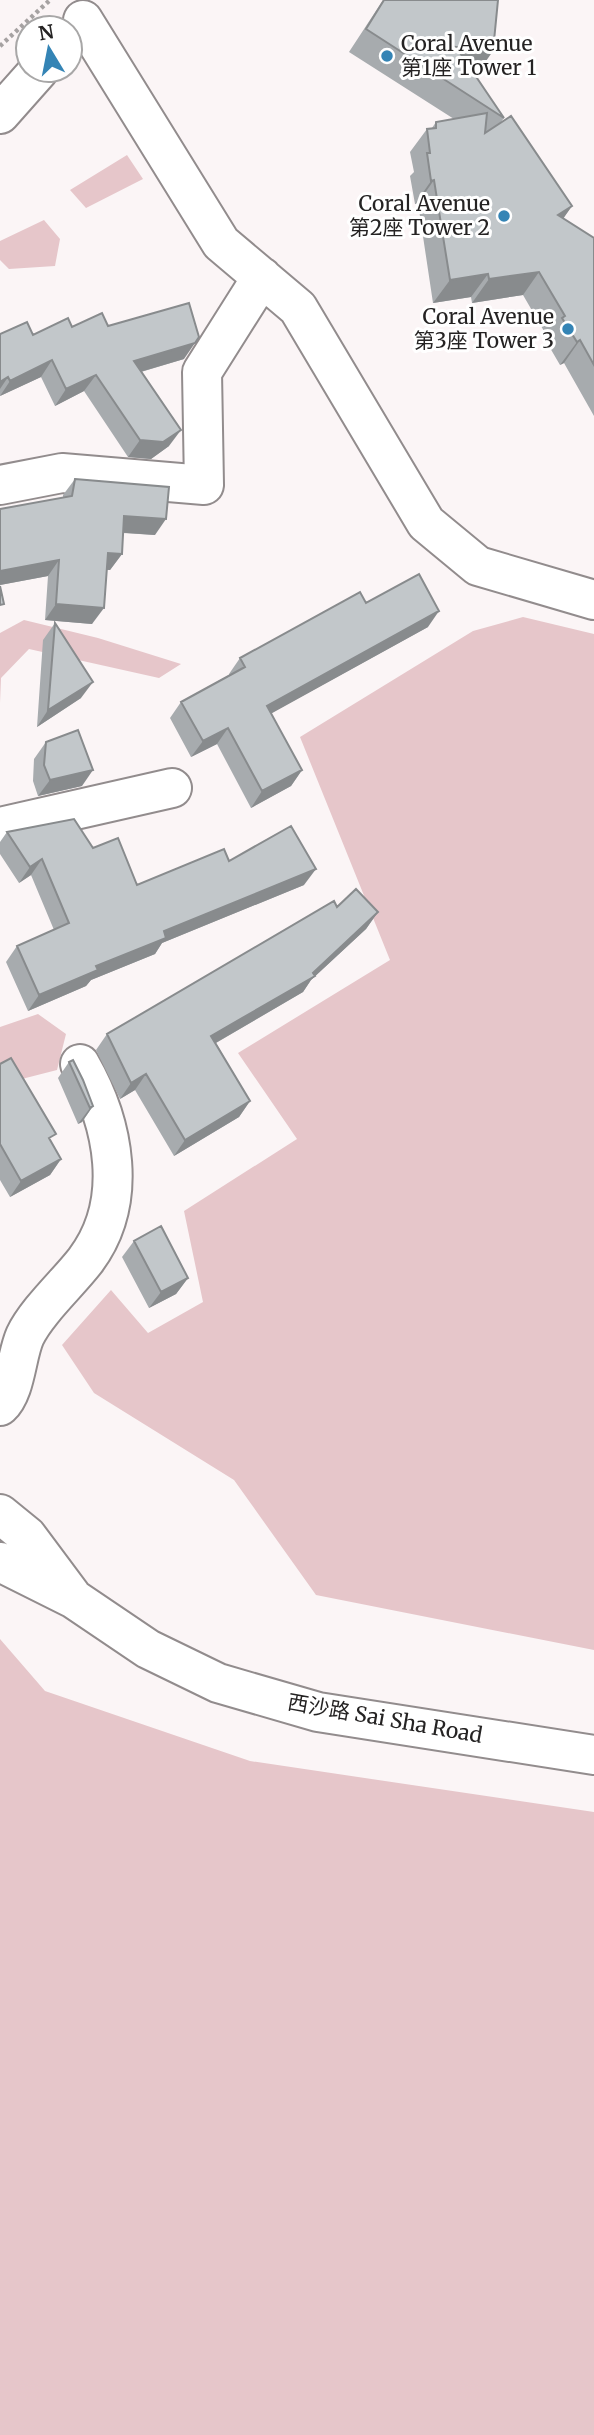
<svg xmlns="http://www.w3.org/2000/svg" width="594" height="2435" viewBox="0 0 594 2435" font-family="Merriweather,'Noto Sans TC',serif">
<rect width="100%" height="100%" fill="#fbf5f6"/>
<path fill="#e6c6ca" d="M 127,155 L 143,179 L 86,208 L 70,190 Z
M 44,220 L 60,239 L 55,266 L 9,269 L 0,260 L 0,241 Z
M 523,617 L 594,634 L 594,1650 L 316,1595 L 234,1480 L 94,1393 L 62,1345 L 111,1290 L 148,1333 L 203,1302 L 184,1211 L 297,1139 L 238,1053 L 390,960 L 300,737 L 473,631 Z
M 24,620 L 98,638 L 181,664 L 159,678 L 29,649 L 1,678 L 0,703 L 0,633 Z
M 38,1014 L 66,1034 L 57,1070 L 14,1081 L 0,1065 L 0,1027 Z
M 0,1639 L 45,1691 L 250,1761 L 594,1812 L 594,2435 L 0,2435 Z"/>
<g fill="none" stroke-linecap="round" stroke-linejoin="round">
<defs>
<path id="minor" d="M 83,20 L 221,243 L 298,308 L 426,523 L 478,566 L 594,600
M 0,114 L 39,70
M 0,485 L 62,473 L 204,485 L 202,372 L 262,277
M 0,827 L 172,788
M 0,1406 C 16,1391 16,1356 25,1336 C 37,1311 68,1283 85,1261 C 130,1202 114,1123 80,1064"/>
<path id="major" d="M 0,1514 L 27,1536 L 71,1595
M 0,1562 L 74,1599 L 148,1649 L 218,1683 L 318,1712 L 594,1755"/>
</defs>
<use href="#minor" stroke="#928c8d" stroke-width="42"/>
<use href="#major" stroke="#928c8d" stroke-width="42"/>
<path stroke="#a6a2a2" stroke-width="4.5" stroke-dasharray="3.5 3.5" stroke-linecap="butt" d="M 0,46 L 50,0"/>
<use href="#minor" stroke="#fff" stroke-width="38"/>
<use href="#major" stroke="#fff" stroke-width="38"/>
</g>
<path fill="#a7abae" d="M 383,0 L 498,0 L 477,74 L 474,74 L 504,118 L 501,122 L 572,206 L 563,218 L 594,238 L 594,416 L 564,363 L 560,365 L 546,341 L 548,338 L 523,295 L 472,303 L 471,297 L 433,303 L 418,203 L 415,204 L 410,176 L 414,172 L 410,152 L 427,129 L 432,128 L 436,122 L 454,119 L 349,52 Z
M 108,326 L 184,359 L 141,372 L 169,446 L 151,459 L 128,457 L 84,391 L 55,406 L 41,377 L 0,396 L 0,334 L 33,335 L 72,327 Z
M 75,479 L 155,535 L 123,533 L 122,554 L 110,570 L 107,570 L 92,624 L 45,620 L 48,576 L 0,585 L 63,498 L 63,495 Z
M 366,603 L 428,627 L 271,713 L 302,770 L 291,786 L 251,808 L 217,744 L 191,757 L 170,718 L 181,702 L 229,675 L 229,674 L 240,658 Z
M 55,623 L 81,698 L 37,727 L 43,640 Z
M 46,742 L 82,786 L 38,796 L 33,781 L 34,759 Z
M 7,832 L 93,848 L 137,885 L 229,861 L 304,885 L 162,943 L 155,954 L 91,980 L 86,986 L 28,1011 L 6,962 L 17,946 L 54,930 L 31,875 L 19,883 L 0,854 L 0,842 Z
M 337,907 L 378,912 L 366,929 L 311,980 L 303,992 L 216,1043 L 250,1101 L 239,1117 L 174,1156 L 135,1090 L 120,1099 L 96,1050 L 107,1034 Z
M 69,1062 L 93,1106 L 82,1122 L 78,1124 L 58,1078 Z
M 0,1064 L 51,1141 L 61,1159 L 50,1175 L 10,1197 L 0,1180 Z
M 134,1241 L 188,1278 L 176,1294 L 149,1308 L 122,1257 Z"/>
<path fill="#888b8d" d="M 456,47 L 493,51 L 477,74 L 440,70 Z
M 434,180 L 418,203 L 415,204 L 431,181 Z
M 572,206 L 556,229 L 558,215 Z
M 539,272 L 523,295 L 472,303 L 489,279 Z
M 488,274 L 471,297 L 433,303 L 450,280 Z
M 580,340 L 564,363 L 560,365 L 577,342 Z
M 195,343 L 184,359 L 123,377 L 134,361 Z
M 52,360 L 41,377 L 0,396 L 10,381 Z
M 96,375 L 84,391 L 55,406 L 66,389 Z
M 8,377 L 0,389 L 0,382 Z
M 181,430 L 169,446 L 151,459 L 128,457 L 140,440 Z
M 124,516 L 166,519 L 155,535 L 113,532 Z
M 108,553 L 122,554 L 110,570 L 96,569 Z
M 59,560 L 48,576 L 0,585 L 0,571 Z
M 56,604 L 104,608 L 92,624 L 45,620 Z
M 439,611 L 428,627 L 256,722 L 267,706 Z
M 93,682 L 81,698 L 37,727 L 48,710 Z
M 228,728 L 217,744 L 191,757 L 203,741 Z
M 93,770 L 82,786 L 38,796 L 50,780 Z
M 302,770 L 291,786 L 251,808 L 262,791 Z
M 42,859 L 31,875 L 19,883 L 30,867 Z
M 316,869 L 304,885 L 162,943 L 155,954 L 91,980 L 86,986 L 28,1011 L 39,995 L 164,931 Z
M 378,912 L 366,929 L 311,980 L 303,992 L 200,1052 L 211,1036 L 313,973 Z
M 146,1074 L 135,1090 L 120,1099 L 131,1083 Z
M 250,1101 L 239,1117 L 174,1156 L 185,1140 Z
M 93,1106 L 82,1122 L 78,1124 L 90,1108 Z
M 61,1159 L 50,1175 L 10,1197 L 21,1181 Z
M 188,1278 L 176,1294 L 149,1308 L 161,1292 Z"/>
<path fill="#c2c7ca" stroke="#888b8d" stroke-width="2" d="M 384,0 L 498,0 L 493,51 L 456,47 L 504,118 L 366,29 Z
M 487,113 L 485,133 L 511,116 L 572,206 L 558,215 L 594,238 L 594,365 L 580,340 L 577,342 L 562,318 L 565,316 L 539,272 L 489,279 L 488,274 L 450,280 L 434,180 L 431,181 L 427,153 L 430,153 L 427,129 L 436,128 L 436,122 Z
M 189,303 L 199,337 L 195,343 L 134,361 L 181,430 L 163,442 L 140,440 L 96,375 L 66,389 L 52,360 L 10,381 L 8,377 L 0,382 L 0,334 L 27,322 L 33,335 L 68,318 L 72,327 L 102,313 L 108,326 Z
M 75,479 L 169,487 L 166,519 L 124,516 L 122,554 L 108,553 L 104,608 L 56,604 L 59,560 L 0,571 L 0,509 L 72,496 Z
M 419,574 L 439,611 L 267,706 L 302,770 L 262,791 L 228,728 L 203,741 L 181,702 L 245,667 L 240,658 L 360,592 L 366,603 Z
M 0,586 L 4,604 L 0,605 Z
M 55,623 L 93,682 L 48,710 Z
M 78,730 L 93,770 L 50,780 L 44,765 L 46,742 Z
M 74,819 L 93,848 L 118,838 L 137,885 L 224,849 L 229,861 L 291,826 L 316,869 L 164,931 L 166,938 L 96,966 L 98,970 L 39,995 L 17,946 L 69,923 L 42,859 L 30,867 L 7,832 Z
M 356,889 L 378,912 L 313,973 L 315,976 L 211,1036 L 250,1101 L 185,1140 L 146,1074 L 131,1083 L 107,1034 L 334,901 L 337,907 Z
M 11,1058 L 56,1134 L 49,1138 L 61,1159 L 21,1181 L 0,1144 L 0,1064 Z
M 73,1060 L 83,1080 L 93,1106 L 90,1108 L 69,1062 Z
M 161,1226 L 188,1278 L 161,1292 L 134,1241 Z"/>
<g fill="#3484b5" stroke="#fff" stroke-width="2.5">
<circle cx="387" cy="56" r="7"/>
<circle cx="504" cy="216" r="7"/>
<circle cx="568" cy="329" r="7"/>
</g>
<g text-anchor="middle" stroke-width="6" stroke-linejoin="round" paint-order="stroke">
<g font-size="21" fill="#252323" stroke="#fff" text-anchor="end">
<text x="401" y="51" text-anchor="start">Coral Avenue<tspan x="401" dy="24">第1座 Tower 1</tspan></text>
<text x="490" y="211">Coral Avenue<tspan x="490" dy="24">第2座 Tower 2</tspan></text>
<text x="554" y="324">Coral Avenue<tspan x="554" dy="24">第3座 Tower 3</tspan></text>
</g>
<g font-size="21" fill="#252323" stroke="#fff">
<text transform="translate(385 1719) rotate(10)" y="7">西沙路 Sai Sha Road</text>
</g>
</g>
<g transform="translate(49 49) rotate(350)"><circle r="33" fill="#ffffff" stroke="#a8a7a7" stroke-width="2"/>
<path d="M0-5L12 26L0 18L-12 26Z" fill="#3484b5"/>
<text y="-10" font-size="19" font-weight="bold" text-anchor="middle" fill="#252323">N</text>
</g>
</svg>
